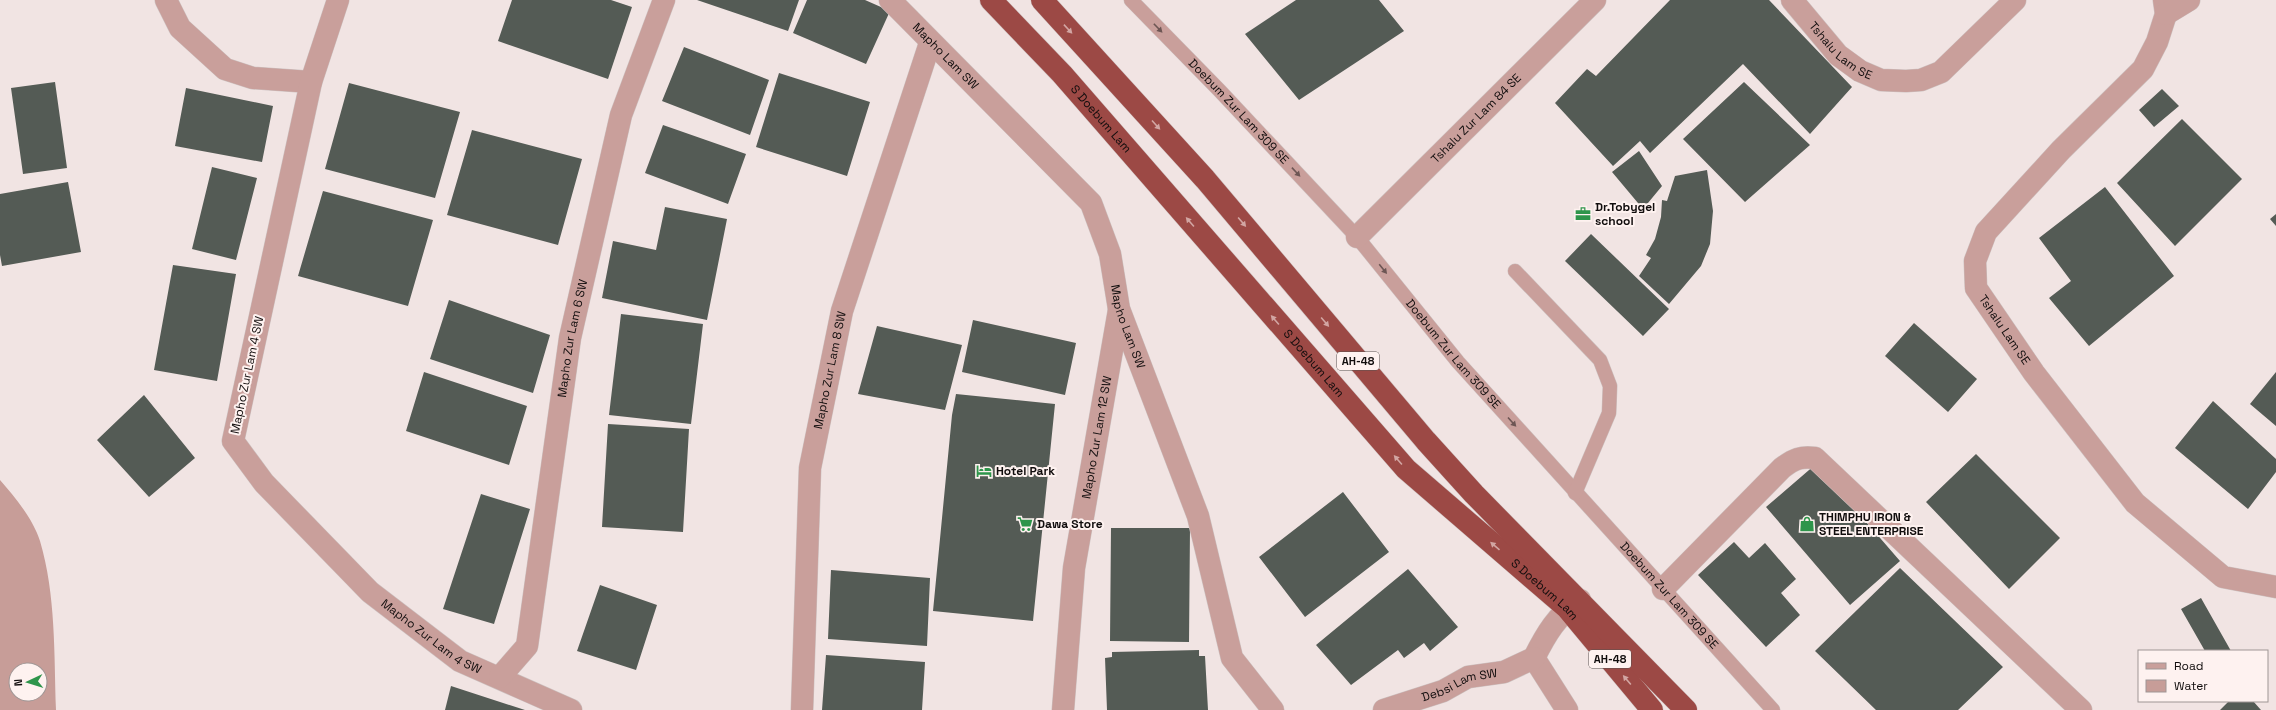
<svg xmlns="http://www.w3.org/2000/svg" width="2276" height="710" viewBox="0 0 2276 710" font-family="'Space Grotesk',sans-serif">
<rect width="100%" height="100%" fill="#f1e4e3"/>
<path fill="#c79d98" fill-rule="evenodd" d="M 0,480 C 15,497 33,519 40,541 C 56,595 54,654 56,710 L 0,710 ZM 16,670 L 40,670 L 40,694 L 16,694 Z"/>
<path fill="#545b55" d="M 512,0 L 611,0 L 632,7 L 608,79 L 498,41 Z
M 697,0 L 799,0 L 788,31 Z
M 807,0 L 865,0 L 890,11 L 866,64 L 793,33 Z
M 1296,0 L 1379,0 L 1404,31 L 1299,100 L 1245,34 Z
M 1670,0 L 1769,0 L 1852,87 L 1810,134 L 1743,64 L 1650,153 L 1640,141 L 1613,166 L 1555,103 L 1587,69 L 1596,76 Z
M 684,47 L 769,80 L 750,135 L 662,101 Z
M 779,73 L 870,102 L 847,176 L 756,147 Z
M 55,82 L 67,168 L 23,174 L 11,88 Z
M 1744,82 L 1810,145 L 1745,202 L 1683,139 Z
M 349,83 L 460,112 L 435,198 L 325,169 Z
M 186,88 L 273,106 L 262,162 L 175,146 Z
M 2162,89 L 2179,106 L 2154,127 L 2139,110 Z
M 2182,119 L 2242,179 L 2175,246 L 2117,183 Z
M 663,125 L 746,154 L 728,204 L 645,173 Z
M 472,130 L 582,159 L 558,245 L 447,215 Z
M 1639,151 L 1662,186 L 1643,209 L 1612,172 Z
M 212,167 L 257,178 L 236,260 L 192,249 Z
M 1707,170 L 1713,211 L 1710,244 L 1701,266 L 1669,304 L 1639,276 L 1651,258 L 1646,255 L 1655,239 L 1661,217 L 1662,200 L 1667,201 L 1675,176 Z
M 68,182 L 81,252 L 2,266 L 0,255 L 0,194 Z
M 2105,187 L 2174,276 L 2089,346 L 2049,298 L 2071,281 L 2039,238 Z
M 323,191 L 433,220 L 408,306 L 298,276 Z
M 665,207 L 727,219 L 707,320 L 602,298 L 613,241 L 656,250 Z
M 2276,214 L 2276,226 L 2270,219 Z
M 1591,234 L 1669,309 L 1643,336 L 1565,261 Z
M 173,265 L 236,274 L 217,381 L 154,370 Z
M 449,300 L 550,335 L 533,393 L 430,359 Z
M 621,314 L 703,324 L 691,424 L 609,415 Z
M 973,320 L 1076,343 L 1065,395 L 962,372 Z
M 1914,323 L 1977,379 L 1948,412 L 1885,356 Z
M 877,326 L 962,345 L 945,410 L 858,394 Z
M 424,372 L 527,406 L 509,465 L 406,431 Z
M 2276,372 L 2276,426 L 2250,404 Z
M 956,394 L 1055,404 L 1033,621 L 933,611 L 952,415 Z
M 144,395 L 195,458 L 149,497 L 97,440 Z
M 2213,401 L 2276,459 L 2276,472 L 2248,509 L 2175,448 Z
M 608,424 L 689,429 L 683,532 L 602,527 Z
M 1976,454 L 2060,538 L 2009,589 L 1926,502 Z
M 1816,464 L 1900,561 L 1850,605 L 1766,507 Z
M 1343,492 L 1389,552 L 1305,617 L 1259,557 Z
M 481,494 L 530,509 L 494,624 L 443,609 Z
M 1111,528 L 1190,528 L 1189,642 L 1110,641 Z
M 1734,542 L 1749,558 L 1765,543 L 1796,579 L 1781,593 L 1800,615 L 1766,647 L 1698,575 Z
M 1900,568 L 2003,667 L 1958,710 L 1876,710 L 1815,651 Z
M 1408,569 L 1458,627 L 1430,651 L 1424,643 L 1404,658 L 1398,650 L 1351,685 L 1316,645 Z
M 831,570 L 930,578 L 927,646 L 828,639 Z
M 600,585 L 657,605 L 636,670 L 577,651 Z
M 2201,598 L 2231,651 L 2205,651 L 2181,609 Z
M 1199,650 L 1199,656 L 1205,656 L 1208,710 L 1107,710 L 1105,658 L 1112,657 L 1112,652 Z
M 826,655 L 925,662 L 922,710 L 822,710 Z
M 451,686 L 525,710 L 445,710 Z
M 2229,701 L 2253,701 L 2261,710 L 2220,710 Z"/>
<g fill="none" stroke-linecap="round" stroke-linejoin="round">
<defs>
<g id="lane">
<path id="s1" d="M 1131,0 L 1220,91 L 1357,237 L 1458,362 L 1773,710"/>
<path d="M 1515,271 L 1600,360 L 1610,386 L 1609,413 L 1575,493"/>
</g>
<g id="street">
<path d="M 166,0 L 180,28 L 225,69 L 253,78 L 311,82"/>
<path id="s2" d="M 338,0 L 311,82 L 233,441 L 264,483 L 370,592 L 460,661 L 571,710"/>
<path id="s3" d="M 890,0 L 1091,203 L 1110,254 L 1119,309 L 1198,516 L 1232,658 L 1273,710"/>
<path id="s4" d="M 1792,0 L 1838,55 L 1860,71 L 1881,80 L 1906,81 L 1921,80 L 1941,72 L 2015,0"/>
<path id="s5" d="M 2164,0 L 2166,14 L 2157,42 L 2143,69 L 2061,150 L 1986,232 L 1975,261 L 1976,288 L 2034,373 L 2135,503 L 2223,577 L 2276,587"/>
<path d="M 2166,14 L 2189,0"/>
<path id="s6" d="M 1357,237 L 1595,0"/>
<path d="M 1663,589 L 1782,468 C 1794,459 1801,456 1815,458 L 2081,710"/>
<path d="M 1534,658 C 1546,634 1557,615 1580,600"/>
<path d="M 1534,658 L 1567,710"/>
<path id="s7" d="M 500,677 L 527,646 L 570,338 L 621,115 L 664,0"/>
<path id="s8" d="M 802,710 L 810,468 L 842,311 L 930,43"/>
<path id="s9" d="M 1063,710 L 1074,568 L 1119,310"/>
<path id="s10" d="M 1384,710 L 1443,691 L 1468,677 L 1504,672 L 1534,658"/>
</g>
<g id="highway">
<path id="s11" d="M 991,0 L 1062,74 L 1406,469 L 1567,608 L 1652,710"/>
<path d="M 1042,0 L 1205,179 L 1426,441 L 1474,494 L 1686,710"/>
</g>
</defs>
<use href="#lane" stroke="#cdc2c1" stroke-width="15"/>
<use href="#street" stroke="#cdc2c1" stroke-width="23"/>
<use href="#highway" stroke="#cdc2c1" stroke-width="23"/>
<use href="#lane" stroke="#c99f9b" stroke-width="14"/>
<use href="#street" stroke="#c99f9b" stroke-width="22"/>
<use href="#highway" stroke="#9c4945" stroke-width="22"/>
</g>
<defs><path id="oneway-solid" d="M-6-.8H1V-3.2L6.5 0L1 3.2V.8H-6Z"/></defs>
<g fill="#6d5654">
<use href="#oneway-solid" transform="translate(1158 28) rotate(46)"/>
<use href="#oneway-solid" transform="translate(1296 172) rotate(47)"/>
<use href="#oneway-solid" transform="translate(1383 269) rotate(51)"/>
<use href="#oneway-solid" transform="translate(1512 422) rotate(48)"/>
</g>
<g fill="#d2a6a3">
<use href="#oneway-solid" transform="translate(1068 29) rotate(47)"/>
<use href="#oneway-solid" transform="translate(1156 125) rotate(48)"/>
<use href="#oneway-solid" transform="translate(1190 222) rotate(-131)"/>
<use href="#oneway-solid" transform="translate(1242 222) rotate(50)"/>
<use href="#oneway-solid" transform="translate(1275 320) rotate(-131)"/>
<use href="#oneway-solid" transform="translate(1325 322) rotate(50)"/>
<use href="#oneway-solid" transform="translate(1398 460) rotate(-131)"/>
<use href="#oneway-solid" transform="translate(1495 546) rotate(-139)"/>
<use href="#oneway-solid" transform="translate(1627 680) rotate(-130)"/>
</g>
<defs>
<symbol id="office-bare" viewBox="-9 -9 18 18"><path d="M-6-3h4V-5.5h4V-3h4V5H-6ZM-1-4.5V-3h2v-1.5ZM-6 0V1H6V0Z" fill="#2e954b" stroke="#fef2f0" stroke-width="2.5" paint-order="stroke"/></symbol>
<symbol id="hotel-bare" viewBox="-9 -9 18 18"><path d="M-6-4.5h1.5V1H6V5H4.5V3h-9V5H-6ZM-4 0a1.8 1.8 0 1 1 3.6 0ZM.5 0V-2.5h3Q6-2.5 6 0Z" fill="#2e954b" stroke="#fef2f0" stroke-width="2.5" paint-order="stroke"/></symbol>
<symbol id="supermarket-bare" viewBox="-9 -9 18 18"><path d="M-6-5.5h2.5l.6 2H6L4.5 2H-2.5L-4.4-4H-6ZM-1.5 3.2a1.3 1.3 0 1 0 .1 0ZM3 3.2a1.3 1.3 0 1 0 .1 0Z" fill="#2e954b" stroke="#fef2f0" stroke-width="2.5" paint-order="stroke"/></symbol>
<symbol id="shop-bare" viewBox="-9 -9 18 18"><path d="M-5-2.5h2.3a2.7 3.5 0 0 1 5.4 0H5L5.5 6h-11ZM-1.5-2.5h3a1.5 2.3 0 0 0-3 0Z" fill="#2e954b" stroke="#fef2f0" stroke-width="2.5" paint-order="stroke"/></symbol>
</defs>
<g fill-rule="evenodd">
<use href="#office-bare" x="1572" y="203" width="22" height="22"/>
<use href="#hotel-bare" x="973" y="460" width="22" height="22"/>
<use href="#supermarket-bare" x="1014" y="513" width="22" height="22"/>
<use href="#shop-bare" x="1796" y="513" width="22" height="22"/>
</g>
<g text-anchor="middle" stroke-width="4" stroke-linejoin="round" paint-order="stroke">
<g fill="#fef2f0" stroke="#585251" stroke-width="1">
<rect x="1337" y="352" width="42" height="18" rx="3"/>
<rect x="1589" y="650" width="42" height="18" rx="3"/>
</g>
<g font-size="11" font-weight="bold" fill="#110d0d">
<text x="1358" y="365">AH-48</text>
<text x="1610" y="663">AH-48</text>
</g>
<g font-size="12" fill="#110d0d" stroke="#fef2f0">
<text dy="4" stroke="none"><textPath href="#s4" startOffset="71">Tshalu Lam SE</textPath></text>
<text dy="4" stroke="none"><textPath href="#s3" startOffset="79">Mapho Lam SW</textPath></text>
<text dy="4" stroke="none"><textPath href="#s1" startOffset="155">Doebum Zur Lam 309 SE</textPath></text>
<text dy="4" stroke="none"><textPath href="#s11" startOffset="162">S Doebum Lam</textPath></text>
<text dy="4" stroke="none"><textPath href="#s6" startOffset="168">Tshalu Zur Lam 84 SE</textPath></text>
<text dy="4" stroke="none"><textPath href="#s3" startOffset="415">Mapho Lam SW</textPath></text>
<text dy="4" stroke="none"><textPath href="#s5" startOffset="409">Tshalu Lam SE</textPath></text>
<text dy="4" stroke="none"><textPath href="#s7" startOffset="352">Mapho Zur Lam 6 SW</textPath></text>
<text dy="4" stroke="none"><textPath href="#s1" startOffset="479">Doebum Zur Lam 309 SE</textPath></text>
<text dy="4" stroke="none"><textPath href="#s11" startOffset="486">S Doebum Lam</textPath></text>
<text dy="4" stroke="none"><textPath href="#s8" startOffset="342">Mapho Zur Lam 8 SW</textPath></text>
<text transform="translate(247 375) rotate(-78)" y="4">Mapho Zur Lam 4 SW</text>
<text dy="4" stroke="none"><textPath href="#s9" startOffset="275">Mapho Zur Lam 12 SW</textPath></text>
<text dy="4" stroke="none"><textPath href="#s11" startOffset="810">S Doebum Lam</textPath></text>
<text dy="4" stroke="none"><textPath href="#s1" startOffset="803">Doebum Zur Lam 309 SE</textPath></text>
<text dy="4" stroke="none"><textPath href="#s2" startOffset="734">Mapho Zur Lam 4 SW</textPath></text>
<text dy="4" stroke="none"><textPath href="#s10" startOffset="80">Debsi Lam SW</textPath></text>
</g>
<g font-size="12" font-weight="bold" fill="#110d0d" stroke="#fef2f0" text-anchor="start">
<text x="1595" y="211">Dr.Tobygel<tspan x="1595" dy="14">school</tspan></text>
<text x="996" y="475">Hotel Park</text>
<text x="1819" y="521">THIMPHU IRON &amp;<tspan x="1819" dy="14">STEEL ENTERPRISE</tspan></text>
<text x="1037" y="528">Dawa Store</text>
</g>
</g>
<rect x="2138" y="650" width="130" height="52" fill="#fef2f0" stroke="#9f9695"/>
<rect x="2146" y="663" width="20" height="6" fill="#c99f9b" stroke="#9f9695"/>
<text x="2174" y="670" font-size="12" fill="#110d0d">Road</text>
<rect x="2146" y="680" width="20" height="12" fill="#c79d98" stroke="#9f9695"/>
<text x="2174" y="690" font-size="12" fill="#110d0d">Water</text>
<g transform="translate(28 682) rotate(266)"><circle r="19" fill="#fef2f0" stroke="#9f9695"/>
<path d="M0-3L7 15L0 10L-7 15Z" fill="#2e954b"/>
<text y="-6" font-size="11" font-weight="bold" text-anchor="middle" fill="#110d0d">N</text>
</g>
</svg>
